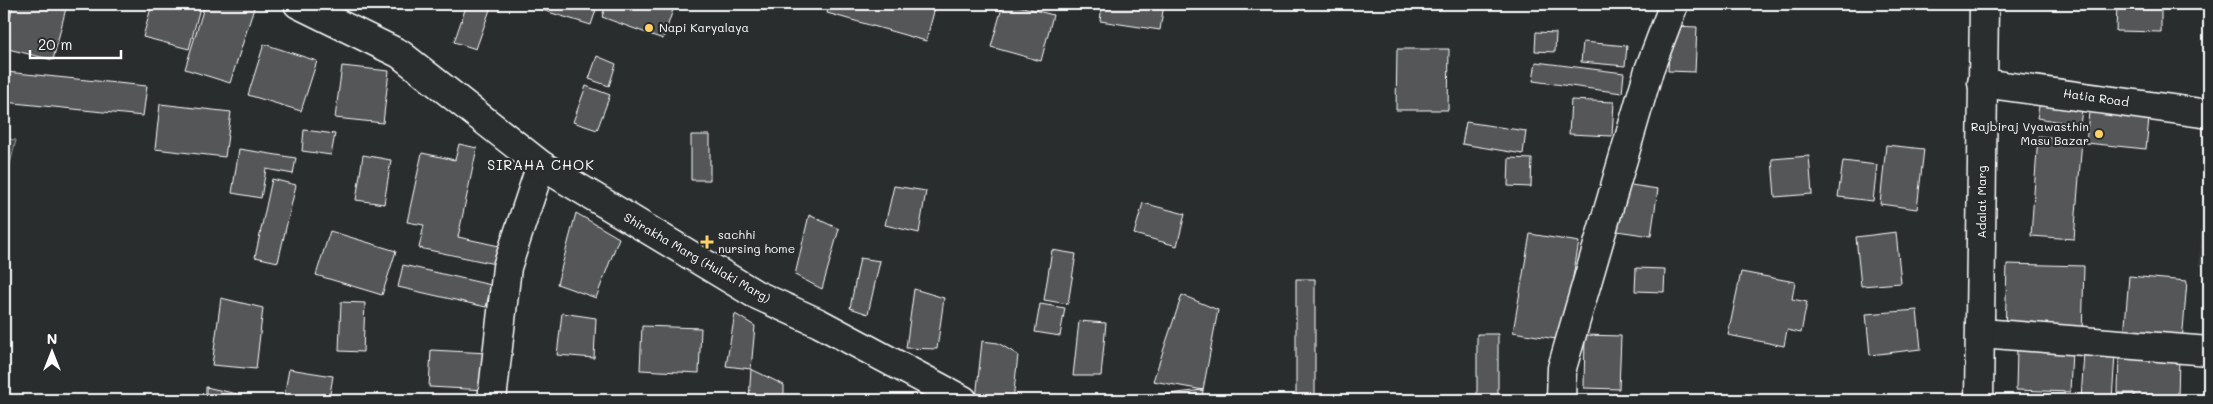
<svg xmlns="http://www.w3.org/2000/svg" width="2213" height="404" viewBox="0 0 2213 404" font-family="Mali,sans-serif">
<rect width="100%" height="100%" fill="#2a2d2e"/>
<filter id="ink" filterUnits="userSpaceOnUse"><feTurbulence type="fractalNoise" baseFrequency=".02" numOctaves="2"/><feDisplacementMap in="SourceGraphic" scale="10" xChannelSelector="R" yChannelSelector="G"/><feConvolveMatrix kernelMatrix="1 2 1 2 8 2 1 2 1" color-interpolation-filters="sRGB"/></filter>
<g filter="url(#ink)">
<path fill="#373a3b" d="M 2209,78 L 2209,267 L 2199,266 Z"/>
<path fill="#414445" stroke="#a0a2a2" d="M 4,139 L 16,140 L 4,188 Z"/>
<path fill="#555758" stroke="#fff" d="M 13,4 L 67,4 L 53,60 L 4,48 Z
M 152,4 L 201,4 L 189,49 L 143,37 Z
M 205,4 L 255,5 L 230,83 L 185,69 Z
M 467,4 L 492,4 L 476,49 L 454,42 Z
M 536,4 L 598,4 L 591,25 L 535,8 Z
M 606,4 L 675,4 L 663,39 L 602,17 Z
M 829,4 L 919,4 L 935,8 L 926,41 L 827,13 Z
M 1003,4 L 1012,4 L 1053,15 L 1041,61 L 991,47 Z
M 1102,4 L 1164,4 L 1160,30 L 1100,21 Z
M 1767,4 L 1842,4 L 1842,9 L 1768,7 Z
M 2117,4 L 2161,4 L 2161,32 L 2116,31 Z
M 1670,26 L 1697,27 L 1695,72 L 1668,71 Z
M 1536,32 L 1556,33 L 1555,52 L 1535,51 Z
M 1583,42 L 1627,46 L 1625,66 L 1581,62 Z
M 264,44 L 317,61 L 301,111 L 248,95 Z
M 1397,49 L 1449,49 L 1448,110 L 1396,110 Z
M 597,56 L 616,64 L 609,86 L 589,79 Z
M 1536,62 L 1624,73 L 1622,93 L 1533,81 Z
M 342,66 L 389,71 L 383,123 L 335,118 Z
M 6,72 L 147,86 L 143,116 L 4,102 Z
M 586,86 L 610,95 L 597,130 L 573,122 Z
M 2041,95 L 2083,102 L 2080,125 L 2037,118 Z
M 1571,100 L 1614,102 L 1612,136 L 1569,134 Z
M 160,104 L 231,112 L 225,157 L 155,149 Z
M 2089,112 L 2149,118 L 2146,149 L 2086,143 Z
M 1466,122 L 1526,131 L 1523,154 L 1462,144 Z
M 304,130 L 335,134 L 331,155 L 302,151 Z
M 691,135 L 710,135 L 710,180 L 691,180 Z
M 2038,136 L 2082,140 L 2074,239 L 2031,236 Z
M 459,144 L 477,148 L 458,237 L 499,246 L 495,264 L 419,248 L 424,225 L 407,222 L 422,153 L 455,160 Z
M 1886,145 L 1924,149 L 1917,209 L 1880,204 Z
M 239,149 L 296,158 L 293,174 L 266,169 L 261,198 L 232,193 Z
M 363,155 L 391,160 L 384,204 L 356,200 Z
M 1809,156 L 1812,194 L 1775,197 L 1772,159 Z
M 1509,158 L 1532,159 L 1531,187 L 1508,186 Z
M 1843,161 L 1877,165 L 1873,201 L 1838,197 Z
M 272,179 L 296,185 L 278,262 L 255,257 Z
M 1624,184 L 1658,189 L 1651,236 L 1617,231 Z
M 894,186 L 926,191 L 919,233 L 885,225 Z
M 1143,203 L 1185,214 L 1177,246 L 1134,234 Z
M 576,213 L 619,238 L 596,298 L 557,284 Z
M 809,215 L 839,229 L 822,289 L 795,275 Z
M 330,231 L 396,251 L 382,295 L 316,275 Z
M 1896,232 L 1901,283 L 1861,286 L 1856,237 Z
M 1530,234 L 1579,242 L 1562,340 L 1513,332 Z
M 1052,250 L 1076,254 L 1068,304 L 1044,300 Z
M 860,258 L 880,261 L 868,314 L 850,308 Z
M 2007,264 L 2084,266 L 2082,336 L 2005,335 Z
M 403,265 L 491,285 L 486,307 L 398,287 Z
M 1636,268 L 1665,269 L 1664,292 L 1635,291 Z
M 1741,272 L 1795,282 L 1792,299 L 1807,302 L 1801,333 L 1787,330 L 1784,346 L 1728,335 Z
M 2129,276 L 2187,281 L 2182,342 L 2124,337 Z
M 1296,279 L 1315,279 L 1315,400 L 1296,400 Z
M 914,289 L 944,298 L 937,349 L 906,348 Z
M 1182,295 L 1218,310 L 1203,390 L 1153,381 Z
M 221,298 L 263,308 L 256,369 L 212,365 Z
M 341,302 L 365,303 L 363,352 L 339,351 Z
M 1040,304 L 1065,308 L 1060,336 L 1035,332 Z
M 1917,310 L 1921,349 L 1870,355 L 1866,314 Z
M 562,313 L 596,318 L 594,358 L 557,355 Z
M 735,314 L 755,326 L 751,369 L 726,366 Z
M 1079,321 L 1106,323 L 1101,376 L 1073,376 Z
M 642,326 L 701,328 L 699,373 L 640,370 Z
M 1477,334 L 1498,334 L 1498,400 L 1477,400 Z
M 1585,335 L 1621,336 L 1619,389 L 1584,388 Z
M 982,341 L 998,343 L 1018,355 L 1013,400 L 976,399 Z
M 2017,348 L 2072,350 L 2070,392 L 2016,390 Z
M 431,350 L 488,353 L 486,390 L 429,387 Z
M 2084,352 L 2115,354 L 2112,400 L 2081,400 Z
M 2119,353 L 2179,355 L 2178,400 L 2134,400 L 2134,393 L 2118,393 Z
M 289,369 L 333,376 L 329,400 L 306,400 L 284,397 Z
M 751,369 L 784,385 L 784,400 L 749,400 Z
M 206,387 L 237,394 L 236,400 L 206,400 Z
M 1203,390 L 1202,400 L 1151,400 L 1152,396 Z"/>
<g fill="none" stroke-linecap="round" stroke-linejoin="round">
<defs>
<path id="street" d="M 1982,83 L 2209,114
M 1981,333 L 2209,351
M 1561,400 L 1562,368 L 1649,70 L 1674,4"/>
<path id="secondary" d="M 492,400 L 507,267 L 541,165
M 1979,400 L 1984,4"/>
<path id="primary" d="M 298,4 L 400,54 L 541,165 L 755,294 L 819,323 L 963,400"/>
</defs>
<use href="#street" stroke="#fff" stroke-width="31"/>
<use href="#secondary" stroke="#fff" stroke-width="31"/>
<use href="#primary" stroke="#fff" stroke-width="31"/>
<use href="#street" stroke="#2a2d2e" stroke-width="28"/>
<use href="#secondary" stroke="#2a2d2e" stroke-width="28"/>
<use href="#primary" stroke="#2a2d2e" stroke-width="28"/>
</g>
</g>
<g fill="#ffd166" stroke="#2a2d2e" stroke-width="2">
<circle cx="649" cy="28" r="5"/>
<circle cx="2099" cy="134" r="5"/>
<path d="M704.5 234.5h5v5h5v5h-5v5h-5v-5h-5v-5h5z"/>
</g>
<g text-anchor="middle" stroke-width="4.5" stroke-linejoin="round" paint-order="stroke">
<g font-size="12" fill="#fff" stroke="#2a2d2e" text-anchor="start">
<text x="659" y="32">Napi Karyalaya</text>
<text x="2089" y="131" text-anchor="end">Rajbiraj Vyawasthin<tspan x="2089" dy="14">Masu Bazar</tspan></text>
<text x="718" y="239">sachhi<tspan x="718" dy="14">nursing home</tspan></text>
</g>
<g font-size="12" fill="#fff" stroke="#2a2d2e">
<text transform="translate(2096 98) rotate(8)" y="4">Hatia Road</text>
<text transform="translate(1982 202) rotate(-90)" y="4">Adalat Marg</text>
<text transform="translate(697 258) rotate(30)" y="4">Shirakha Marg (Hulaki Marg)</text>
</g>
<g font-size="14" letter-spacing="1" fill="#fff" stroke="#2a2d2e">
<text x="541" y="170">SIRAHA CHOK</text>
</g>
</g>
<rect width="2213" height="404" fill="none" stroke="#2a2d2e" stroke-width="20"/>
<rect x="10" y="10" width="2193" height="384" fill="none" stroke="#fff" stroke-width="2" filter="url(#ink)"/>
<g transform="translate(52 352)" stroke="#2a2d2e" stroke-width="4" paint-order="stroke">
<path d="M0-4L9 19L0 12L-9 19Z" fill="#ffffff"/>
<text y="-8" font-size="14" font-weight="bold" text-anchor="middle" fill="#ffffff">N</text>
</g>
<path d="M30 50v8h91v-8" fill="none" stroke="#ffffff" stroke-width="2.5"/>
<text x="38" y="50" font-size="15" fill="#ffffff" stroke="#2a2d2e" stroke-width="4" paint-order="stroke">20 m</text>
</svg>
